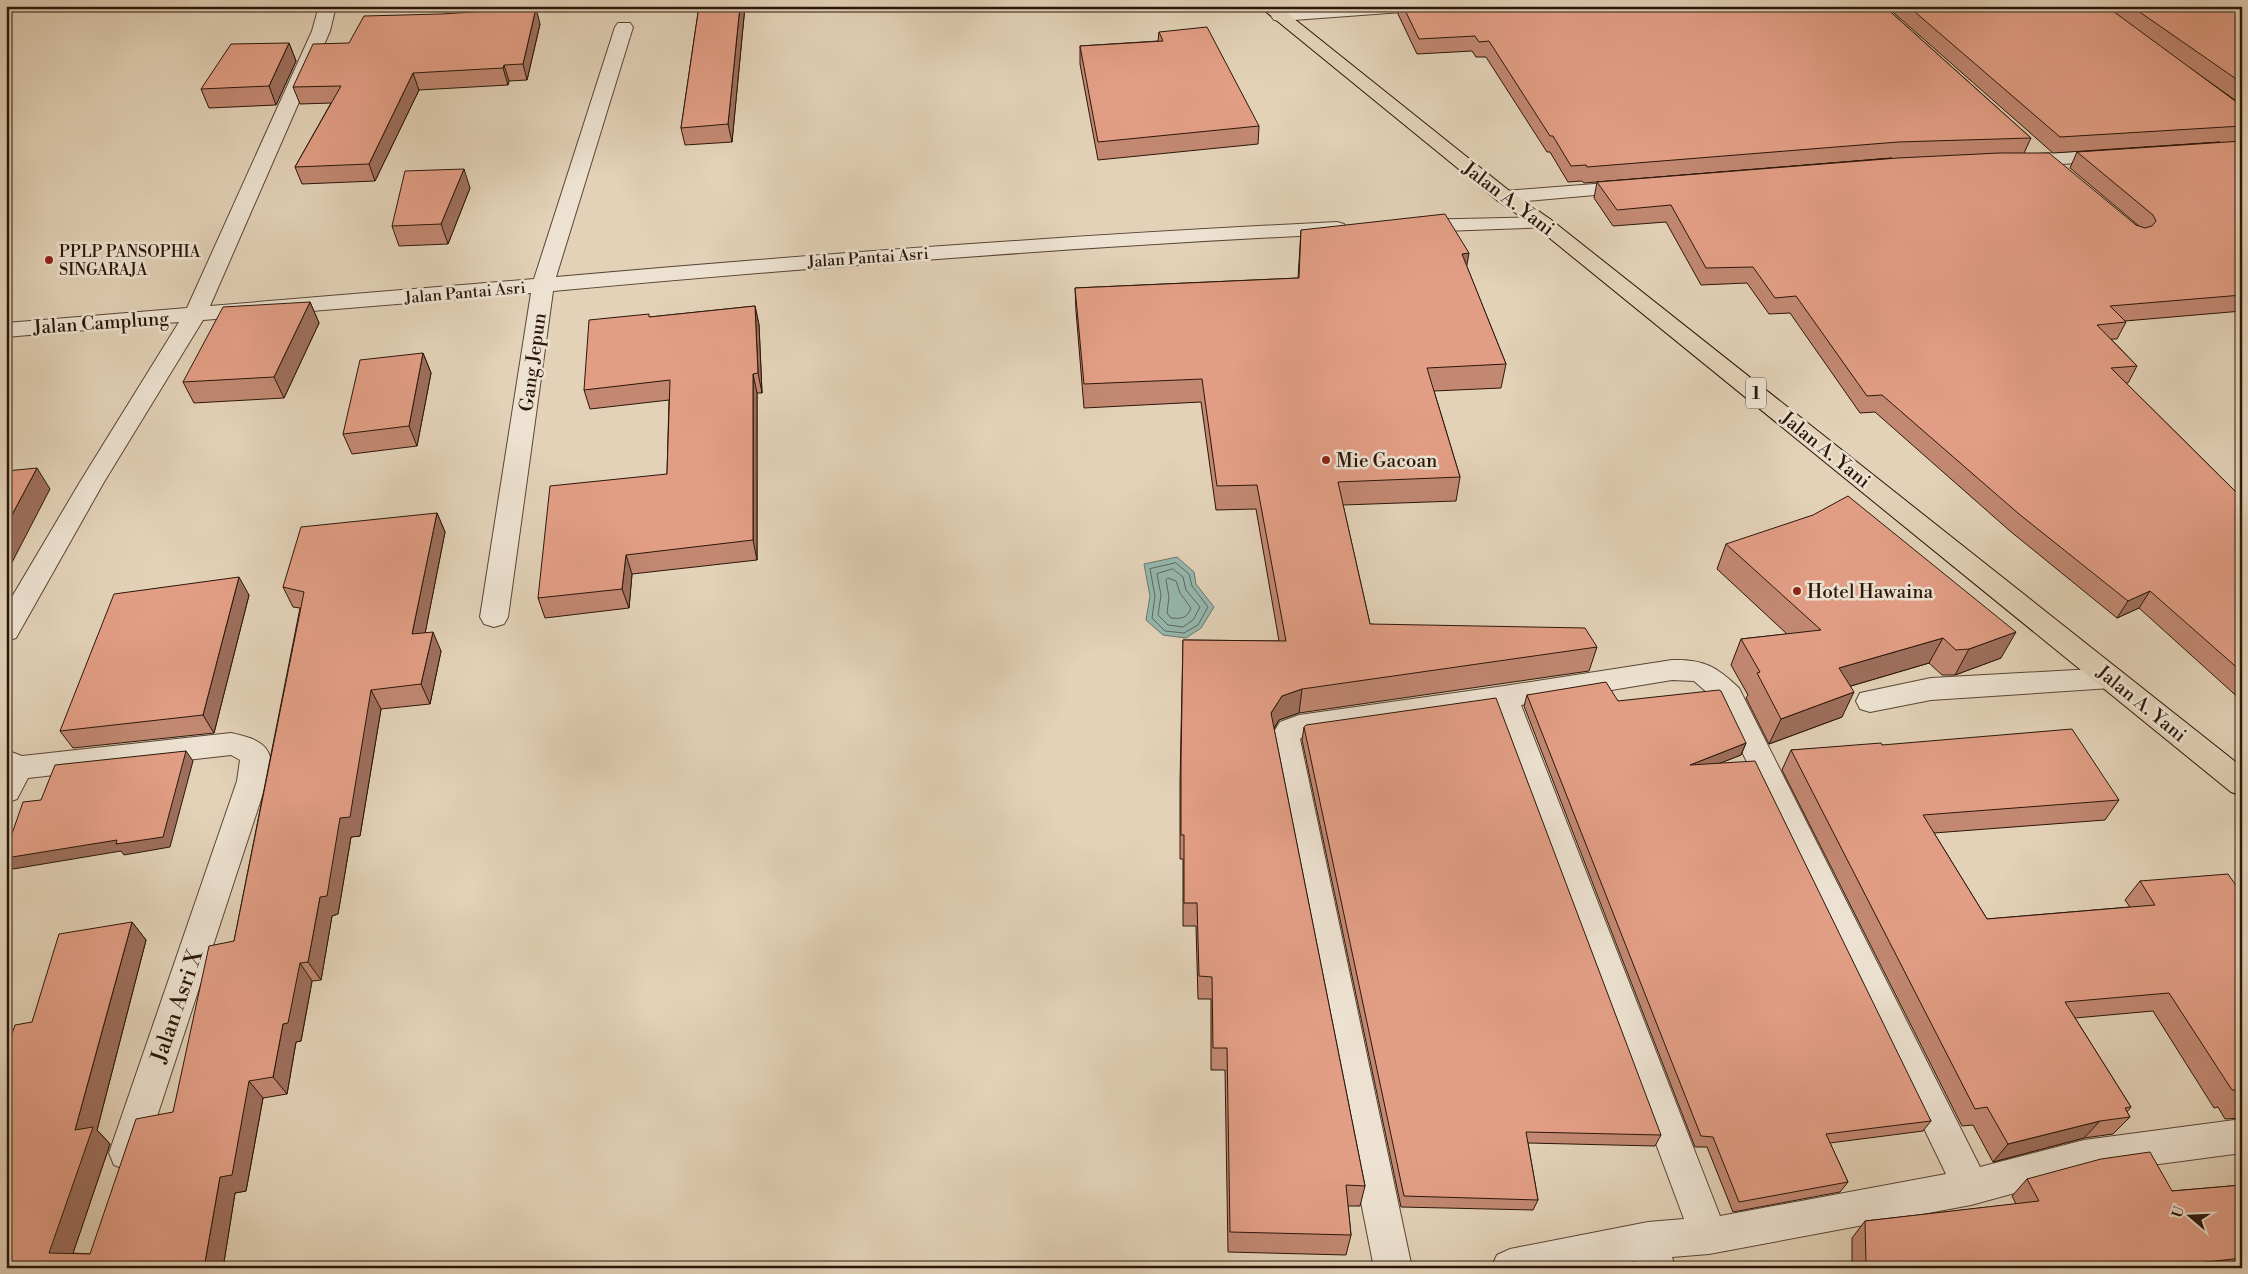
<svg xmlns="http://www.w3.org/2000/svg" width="2248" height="1274" viewBox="0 0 2248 1274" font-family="'Libre Bodoni',serif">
<rect width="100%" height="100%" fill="#e3d2b8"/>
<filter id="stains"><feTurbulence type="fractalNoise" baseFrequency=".004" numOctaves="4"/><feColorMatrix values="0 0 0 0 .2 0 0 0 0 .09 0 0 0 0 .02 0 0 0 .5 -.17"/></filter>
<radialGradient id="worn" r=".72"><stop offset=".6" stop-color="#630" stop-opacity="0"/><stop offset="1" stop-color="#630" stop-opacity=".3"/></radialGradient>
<path fill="#95b8af" stroke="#6b776d" d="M 1177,557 L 1194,572 L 1196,584 L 1214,607 L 1201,628 L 1186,638 L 1163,635 L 1146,620 L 1150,596 L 1144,564 Z"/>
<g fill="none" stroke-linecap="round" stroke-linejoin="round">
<path stroke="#60675c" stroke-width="1" d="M 1176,563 L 1189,574 L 1192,586 L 1208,607 L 1198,625 L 1184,633 L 1165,631 L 1152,618 L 1155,596 L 1150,569 Z
M 1173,569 L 1183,577 L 1186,590 L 1200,607 L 1193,620 L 1183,627 L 1168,625 L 1158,615 L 1161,595 L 1157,574 Z
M 1168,578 L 1176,581 L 1180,593 L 1191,608 C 1187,618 1182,619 1171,618 L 1167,613 L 1169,597 L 1166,580 Z"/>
<defs>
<path id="street" d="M 319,6 L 336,6 L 330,31 L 210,306 L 534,279 L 615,27 L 618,23 L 630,23 L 633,27 L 556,277 C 816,254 1076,235 1337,222 L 1344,224 L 1347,228 L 1344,232 L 1337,234 C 1075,247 814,267 553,291 L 508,617 L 504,624 L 494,627 L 484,624 L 480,617 L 531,293 L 203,320 L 104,482 L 16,638 L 6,641 L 6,607 L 80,482 L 179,322 L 6,337 L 6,323 L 187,308 L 312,31 Z
M 1343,6 L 1424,6 L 1422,10 L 1416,11 L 1280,21 L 1274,20 L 1271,16 L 1274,12 L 1280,11 Z
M 2110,150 L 2117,152 L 2120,156 L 2117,160 L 2020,167 L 2013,165 L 2010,161 L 2013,157 L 2020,155 Z
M 1633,181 L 1640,183 L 1643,187 L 1640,191 L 1505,203 L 1498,201 L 1495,197 L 1498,193 L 1505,191 Z
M 1543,217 L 1550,219 L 1553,223 L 1550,227 L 1415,232 L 1408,230 L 1405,226 L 1408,222 L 1415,220 Z
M 1672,660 C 1704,659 1717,667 1739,688 L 1980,1167 L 2084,1140 L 2242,1119 L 2242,1153 L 2084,1174 L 1971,1205 L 1709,1254 L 1672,1257 L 1675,1268 L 1637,1268 L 1635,1261 L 1603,1268 L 1491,1268 L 1497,1255 L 1510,1249 L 1648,1222 L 1684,1219 L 1494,709 L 1304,736 L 1300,739 L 1412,1268 L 1374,1268 L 1270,738 L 1280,722 L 1299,715 L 1504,686 ZM 1672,680 L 1694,681 L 1718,702 L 1946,1174 L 1720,1216 L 1521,705 Z
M 2111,668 L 2121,671 L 2125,678 L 2121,685 L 2111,688 L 1931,700 L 1870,712 L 1860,709 L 1856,701 L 1860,693 L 1931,678 Z
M 231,733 C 245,736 266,740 270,757 C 271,764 268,774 267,781 L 145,1153 L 140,1165 L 127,1170 L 114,1165 L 109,1153 L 237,781 L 240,760 L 231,755 L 28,778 L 17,799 L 6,803 L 6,750 L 22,756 Z"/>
<path id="highway" d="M 1259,6 L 1278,6 L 1512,193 L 1550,219 L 2242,767 L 2242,796 L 2231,792 L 1536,227 L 1498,201 Z"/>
</defs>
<use href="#street" stroke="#594535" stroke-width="2"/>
<use href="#highway" stroke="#2b1609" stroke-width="2"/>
<use href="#street" fill="#ede2d1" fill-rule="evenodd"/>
<use href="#highway" fill="#e3d2b8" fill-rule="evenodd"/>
</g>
<path fill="#c28872" stroke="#2b1609" d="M 699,6 L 745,6 L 732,142 L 685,145 L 681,128 Z
M 1399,6 L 1884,6 L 2031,138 L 2024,153 L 2136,225 L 2139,226 L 2070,168 L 2077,152 L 2220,142 L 2053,153 L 1886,6 L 2242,6 L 2242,105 L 2190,68 L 2242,106 L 2242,311 L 2125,321 L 2126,322 L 2117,339 L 2111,339 L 2137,366 L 2128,383 L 2126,383 L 2242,498 L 2242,701 L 2139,608 L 2117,618 L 2010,531 L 1875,412 L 1860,413 L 1790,313 L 1769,314 L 1747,283 L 1701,285 L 1666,222 L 1613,226 L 1594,198 L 1597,182 L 1892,158 L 1584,183 L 1582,181 L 1568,182 L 1550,152 L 1547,152 L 1486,57 L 1476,57 L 1472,51 L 1417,54 L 1398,14 Z
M 540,24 L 527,80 L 509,81 L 508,85 L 419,90 L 375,181 L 302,184 L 295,167 L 331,103 L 300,104 L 293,87 L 349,43 Z
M 1159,32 L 1259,126 L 1258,144 L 1098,160 L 1080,64 L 1080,46 L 1158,41 Z
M 289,43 L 296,61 L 276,105 L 209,108 L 201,89 Z
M 470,188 L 448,244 L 399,246 L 392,226 Z
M 1301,230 L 1467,267 L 1506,364 L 1501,388 L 1434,391 L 1460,477 L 1456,501 L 1343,505 L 1370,624 L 1597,647 L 1589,671 L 1299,713 L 1279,720 L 1274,729 L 1365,1186 L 1360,1206 L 1348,1206 L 1351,1235 L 1346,1255 L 1228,1252 L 1225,1070 L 1211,1070 L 1211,999 L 1198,999 L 1196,926 L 1183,926 L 1183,859 L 1180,859 L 1180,782 L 1183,640 L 1279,641 L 1256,509 L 1216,510 L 1201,402 L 1084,408 L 1076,311 L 1075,288 L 1298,278 Z
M 310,302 L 319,323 L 284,398 L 194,403 L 183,382 Z
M 755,306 L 759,325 L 762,393 L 757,393 L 757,560 L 632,574 L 629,608 L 545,618 L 538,598 L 667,474 L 669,400 L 590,409 L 584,390 L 650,317 Z
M 423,353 L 431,373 L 417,446 L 352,454 L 343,434 Z
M 437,513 L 445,532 L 425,633 L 441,651 L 430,704 L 381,709 L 360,836 L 351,837 L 338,914 L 332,916 L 321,980 L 312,981 L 301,1041 L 296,1042 L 287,1094 L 263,1098 L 246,1191 L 235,1193 L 223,1268 L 6,1268 L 32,1022 L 132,922 L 146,940 L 97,1130 L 110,1144 L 73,1253 L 90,1254 L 173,1112 L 234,941 L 300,608 L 293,607 L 283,587 Z
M 1726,544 L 2001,658 L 1955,675 L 1942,675 L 1929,663 L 1851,686 L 1842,717 L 1769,744 L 1746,698 L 1748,695 L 1731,665 L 1741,639 L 1787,634 L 1717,569 Z
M 249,595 L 214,733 L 73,748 L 60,731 Z
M 1527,695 L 1618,701 L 1746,743 L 1741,755 L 1720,763 L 1931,1121 L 1923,1131 L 1830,1143 L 1848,1182 L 1840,1192 L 1733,1212 L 1707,1147 L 1695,1147 L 1524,706 Z
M 1304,727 L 1661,1135 L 1655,1146 L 1528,1143 L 1538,1200 L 1533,1210 L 1401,1207 L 1302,740 Z
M 1882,745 L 2119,800 L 2105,820 L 1934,833 L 1987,919 L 2130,907 L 2125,900 L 2140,881 L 2242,894 L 2242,1118 L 2225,1119 L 2218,1107 L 2214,1108 L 2153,1011 L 2075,1018 L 2131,1107 L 2127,1112 L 2130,1117 L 2113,1134 L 2084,1138 L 1993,1162 L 1973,1125 L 1962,1126 L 1782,770 L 1791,750 Z
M 2027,1179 L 2172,1191 L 2242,1185 L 2242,1268 L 1772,1268 L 1852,1263 L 1852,1238 L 1865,1221 L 2016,1204 L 2012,1196 Z"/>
<path fill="#9e6f5d" stroke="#2b1609" d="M 740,6 L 745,6 L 732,142 L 728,124 Z
M 536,8 L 540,24 L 527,80 L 523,64 Z
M 289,43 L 296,61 L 276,105 L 269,86 Z
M 504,65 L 509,81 L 508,85 L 503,68 Z
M 413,73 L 419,90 L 375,181 L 369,164 Z
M 464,169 L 470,188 L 448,244 L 441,224 Z
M 1469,253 L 1465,276 L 1462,254 Z
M 310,302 L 319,323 L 284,398 L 274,377 Z
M 755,306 L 759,325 L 762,393 L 758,373 Z
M 423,353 L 431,373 L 417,446 L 409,426 Z
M 753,374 L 757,393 L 757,560 L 753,540 Z
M 37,468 L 50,489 L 6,574 L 6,526 Z
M 437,513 L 445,532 L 421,654 L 412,634 Z
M 626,555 L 632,574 L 629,608 L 622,589 Z
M 239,577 L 249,595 L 214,733 L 203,715 Z
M 2150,591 L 2139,608 L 2117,618 L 2128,601 Z
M 433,632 L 441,651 L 430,704 L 421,684 Z
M 2016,632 L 2001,658 L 1955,675 L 1969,649 Z
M 1943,638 L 1929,663 L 1827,693 L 1839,668 Z
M 1302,689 L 1299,713 L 1279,720 L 1268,737 L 1271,713 L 1282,696 Z
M 371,690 L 381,709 L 360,836 L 351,837 L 338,914 L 332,916 L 321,980 L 308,962 L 320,897 L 340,818 Z
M 1854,692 L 1842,717 L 1769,744 L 1781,719 Z
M 1746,743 L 1741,755 L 1685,777 L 1690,765 Z
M 186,751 L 193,761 L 170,847 L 124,855 L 121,851 L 13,869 L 6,861 L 6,858 Z
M 132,922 L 146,940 L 97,1130 L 110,1144 L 68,1268 L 49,1253 L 75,1130 Z
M 300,963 L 312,981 L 301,1041 L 296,1042 L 287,1094 L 273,1077 L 283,1024 Z
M 249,1081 L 263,1098 L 246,1191 L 235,1193 L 223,1268 L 204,1268 L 220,1177 Z
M 2100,1121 L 2084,1138 L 1993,1162 L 2008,1144 Z"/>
<path fill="#e29e85" stroke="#2b1609" d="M 699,6 L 740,6 L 728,124 L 681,128 Z
M 1403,6 L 1884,6 L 2031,138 L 1898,142 L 1587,167 L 1586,165 L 1571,166 L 1553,136 L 1550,136 L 1489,41 L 1479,42 L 1475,36 L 1419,39 Z
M 1908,6 L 2106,6 L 2242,106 L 2242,126 L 2060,137 Z
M 2131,6 L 2242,6 L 2242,83 Z
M 536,8 L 523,64 L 504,65 L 503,68 L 413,73 L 369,164 L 295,167 L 341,86 L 293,87 L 313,44 L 349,43 L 364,16 L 441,14 Z
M 1207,27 L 1259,126 L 1098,142 L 1080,46 L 1163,41 L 1159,32 Z
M 289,43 L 269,86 L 201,89 L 231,44 Z
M 2242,141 L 2242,295 L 2110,306 L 2126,322 L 2097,325 L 2137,366 L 2111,368 L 2242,498 L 2242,672 L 2150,591 L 2128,601 L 2019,514 L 1882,395 L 1867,396 L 1796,296 L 1775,298 L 1753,267 L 1706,268 L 1671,205 L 1617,210 L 1597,182 L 1898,158 L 1999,153 L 2049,153 L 2136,225 L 2145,228 L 2152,226 L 2156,221 L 2153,215 L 2077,152 Z
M 464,169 L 441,224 L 392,226 L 405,171 Z
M 1445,214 L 1469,253 L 1462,254 L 1506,364 L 1427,368 L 1460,477 L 1338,482 L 1370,624 L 1585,628 L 1597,647 L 1302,689 L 1282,696 L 1271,713 L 1365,1186 L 1346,1185 L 1351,1235 L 1230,1232 L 1227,1048 L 1213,1048 L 1212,977 L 1199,976 L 1197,903 L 1184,903 L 1184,835 L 1181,835 L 1181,759 L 1183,640 L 1286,641 L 1257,485 L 1217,486 L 1202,379 L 1084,384 L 1075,288 L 1299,278 L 1301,230 Z
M 310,302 L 274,377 L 183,382 L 223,307 Z
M 755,306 L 758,373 L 753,374 L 753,540 L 626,555 L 622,589 L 538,598 L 550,486 L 667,474 L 670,380 L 584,390 L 589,320 L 649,314 L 649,317 Z
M 423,353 L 409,426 L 343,434 L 360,360 Z
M 37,468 L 6,526 L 6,471 Z
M 1848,496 L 2016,632 L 1969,649 L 1956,650 L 1943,638 L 1839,668 L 1854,692 L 1781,719 L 1757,673 L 1760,672 L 1741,639 L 1821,630 L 1726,544 L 1813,515 Z
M 437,513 L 412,634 L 433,632 L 421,684 L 371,690 L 350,817 L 340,818 L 327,896 L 320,897 L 308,962 L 300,963 L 288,1023 L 283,1024 L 273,1077 L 249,1081 L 232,1175 L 220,1177 L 204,1268 L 6,1268 L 6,1051 L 15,1025 L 32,1022 L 59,934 L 132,922 L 75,1130 L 93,1127 L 49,1253 L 90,1254 L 136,1119 L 173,1112 L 209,946 L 234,941 L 304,592 L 283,587 L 301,527 Z
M 239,577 L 203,715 L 60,731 L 114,594 Z
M 1606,682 L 1618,701 L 1719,690 L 1721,691 L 1746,743 L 1690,765 L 1755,761 L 1931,1121 L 1826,1134 L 1848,1182 L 1739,1202 L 1713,1137 L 1701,1136 L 1527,695 Z
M 1496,698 L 1661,1135 L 1526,1132 L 1538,1200 L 1404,1196 L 1304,727 L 1306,725 Z
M 2072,729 L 2119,800 L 1923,815 L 1987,919 L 2155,905 L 2140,881 L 2228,874 L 2242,894 L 2242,1099 L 2236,1090 L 2232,1090 L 2169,993 L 2065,1002 L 2131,1107 L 2125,1108 L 2130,1117 L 2100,1121 L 2008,1144 L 1987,1107 L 1975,1109 L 1791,750 L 1881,743 L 1882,745 Z
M 186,751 L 163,837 L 116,844 L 117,840 L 6,858 L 6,851 L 23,802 L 41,800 L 55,765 Z
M 2150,1152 L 2172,1191 L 2242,1185 L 2242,1258 L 2161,1267 L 2161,1268 L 1772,1268 L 1866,1263 L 1865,1221 L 2039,1201 L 2027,1179 L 2101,1159 Z"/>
<g fill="#8f2418" stroke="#ede2d1" stroke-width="2">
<circle cx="49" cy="260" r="5"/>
<circle cx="1326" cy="460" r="5"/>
<circle cx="1797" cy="591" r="5"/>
</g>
<g text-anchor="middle" stroke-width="5" stroke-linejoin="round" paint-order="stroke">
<g font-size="16" fill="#2b1609" stroke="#ede2d1" text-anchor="start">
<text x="59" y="257">PPLP PANSOPHIA<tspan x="59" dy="18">SINGARAJA</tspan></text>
</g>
<g font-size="16" fill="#2b1609" stroke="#ede2d1">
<text transform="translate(868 257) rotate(-4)" y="6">Jalan Pantai Asri</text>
<text transform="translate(465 292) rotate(-5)" y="6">Jalan Pantai Asri</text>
</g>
<rect fill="#ede2d1" stroke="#655345" stroke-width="1" x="1746" y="377.5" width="20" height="31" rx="4"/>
<g font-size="18" font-weight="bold" fill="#2b1609">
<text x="1756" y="399">1</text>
</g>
<g font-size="19" fill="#2b1609" stroke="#ede2d1">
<text transform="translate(1509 198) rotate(37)" y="7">Jalan A. Yani</text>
<text transform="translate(101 322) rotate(-4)" y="7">Jalan Camplung</text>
<text transform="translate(532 362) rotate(-82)" y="7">Gang Jepun</text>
<text transform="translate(1826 449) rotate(39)" y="7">Jalan A. Yani</text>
<text transform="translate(2142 703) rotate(39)" y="7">Jalan A. Yani</text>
</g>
<g font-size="19" fill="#2b1609" stroke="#ede2d1" text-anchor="start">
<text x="1336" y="467">Mie Gacoan</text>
<text x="1807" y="598">Hotel Hawaina</text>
</g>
<g font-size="22" fill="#2b1609" stroke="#ede2d1">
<text transform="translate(176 1006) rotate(-71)" y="8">Jalan Asri X</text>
</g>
</g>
<rect width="2248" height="1274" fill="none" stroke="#e3d2b8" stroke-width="25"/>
<rect x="8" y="8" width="2233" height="1259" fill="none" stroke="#2b1609" stroke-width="2.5"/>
<rect x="12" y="12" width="2223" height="1249" fill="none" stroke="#2b1609"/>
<g transform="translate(2190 1216) rotate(289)" stroke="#ede2d1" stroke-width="4" paint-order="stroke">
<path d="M0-4L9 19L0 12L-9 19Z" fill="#2b1609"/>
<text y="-8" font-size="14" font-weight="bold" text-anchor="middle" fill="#2b1609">U</text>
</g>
<rect width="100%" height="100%" filter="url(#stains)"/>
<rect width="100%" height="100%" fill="url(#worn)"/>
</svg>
